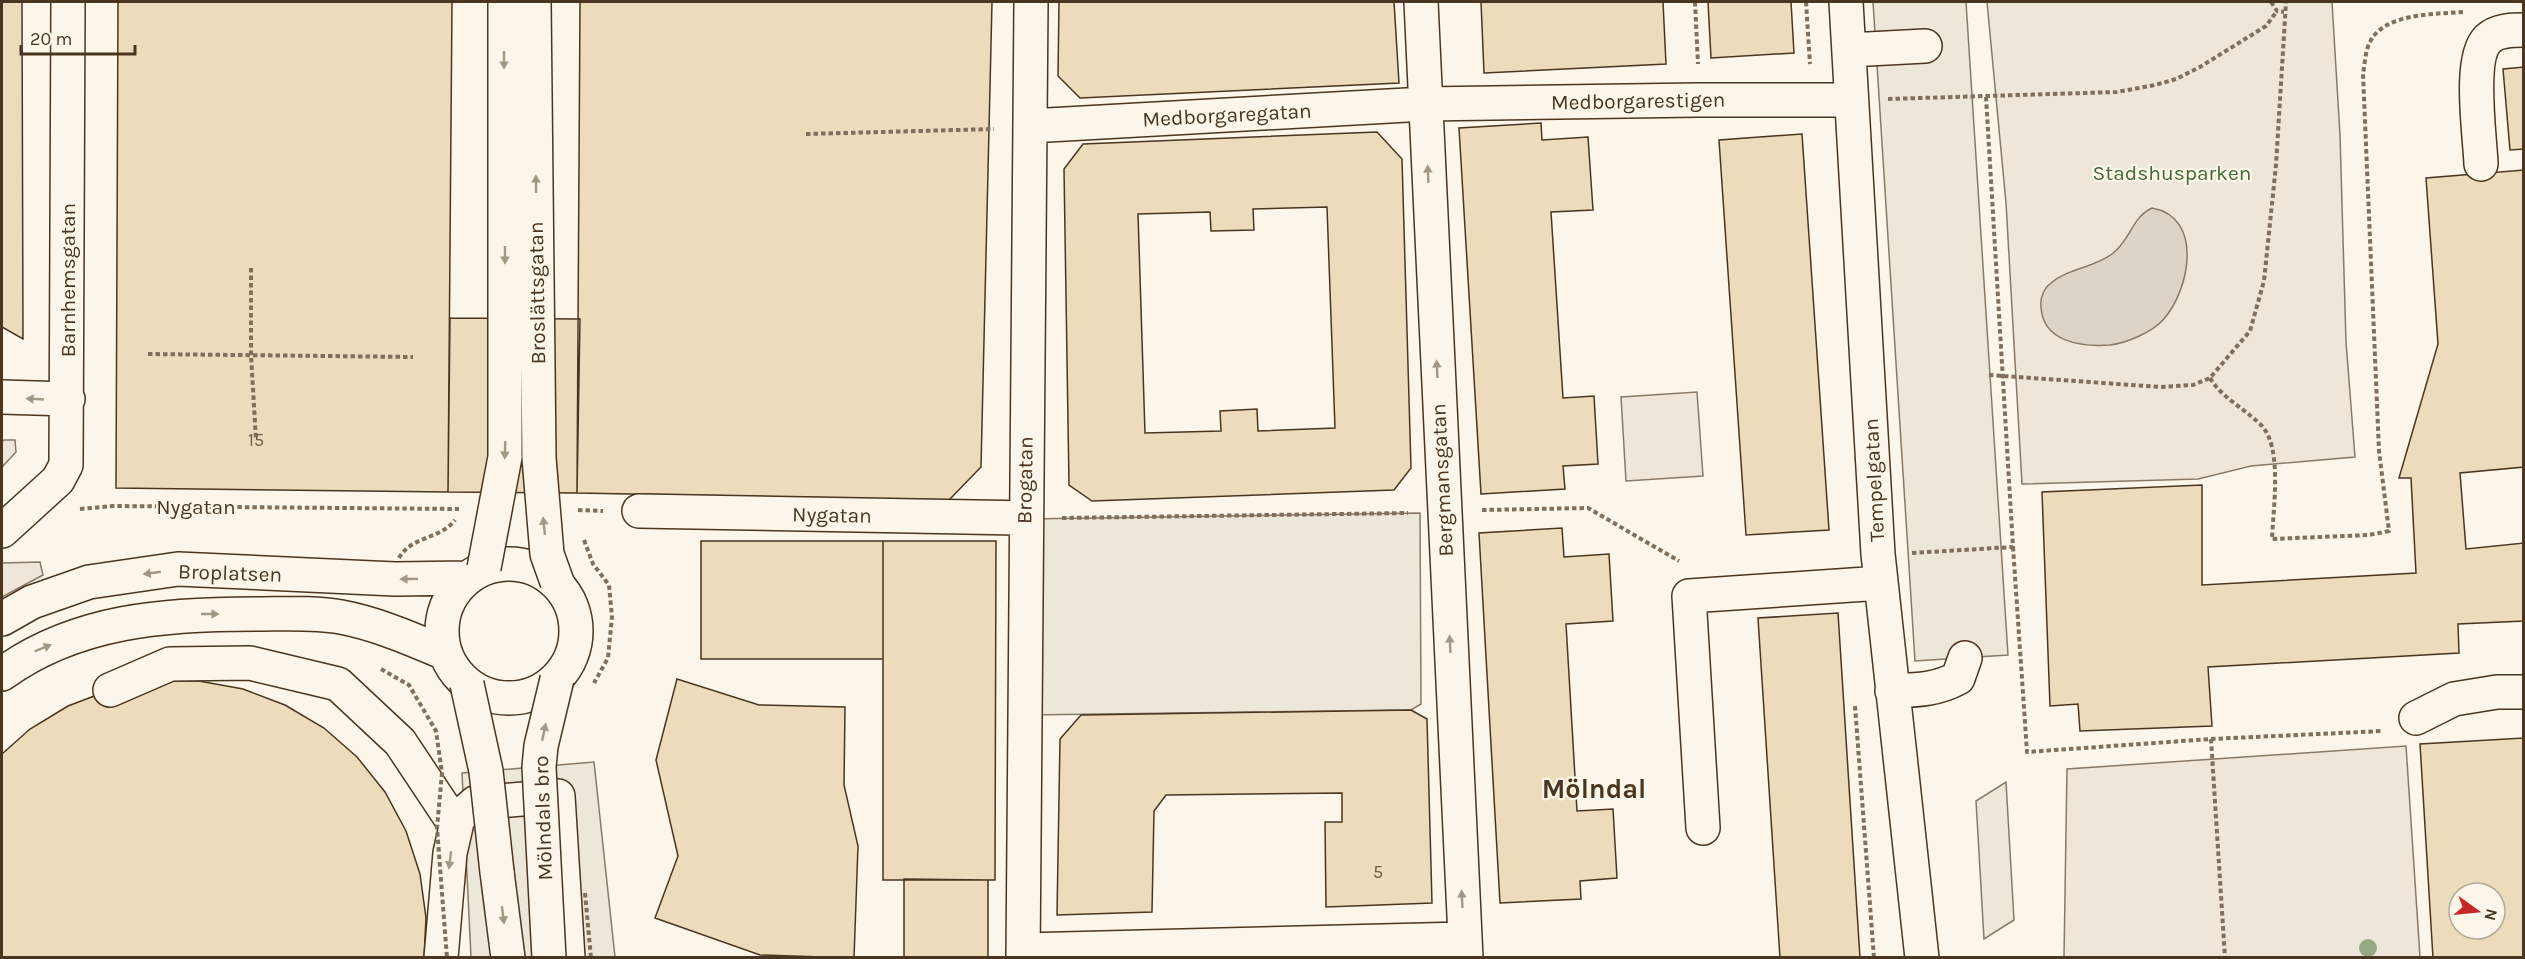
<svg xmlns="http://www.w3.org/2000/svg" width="2525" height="959" viewBox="0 0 2525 959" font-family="Karla,sans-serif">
<rect width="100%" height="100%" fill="#fbf6e9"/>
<path fill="#ede6d9" stroke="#887966" stroke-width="1.5" d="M 1987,2 L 2332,2 L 2340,135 L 2346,342 L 2355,457 L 2251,466 L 2198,479 L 2022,484 L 2006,203 Z
M 1697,392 L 1703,476 L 1626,481 L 1621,397 Z
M 4,440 L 15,440 L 16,452 L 2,467 L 2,442 Z
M 40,562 L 43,575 L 2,597 L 2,563 Z
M 2406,746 L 2420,957 L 2064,957 L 2067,769 Z"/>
<path fill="#ede7d9" stroke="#887966" stroke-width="1.5" d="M 1873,2 L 1966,2 L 2008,655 L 1915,661 Z
M 1420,513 L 1421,704 L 1411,710 L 1027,715 L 1025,519 Z
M 594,762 L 615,957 L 471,957 L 462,773 Z
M 2006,782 L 2014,920 L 1984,939 L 1976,801 Z"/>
<path fill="#dcd4c6" stroke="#887966" stroke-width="1.5" d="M 2152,208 C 2204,217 2190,290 2163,320 C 2152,332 2127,343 2110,345 C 2081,347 2043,342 2041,307 C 2040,298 2044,288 2051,283 C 2068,268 2094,268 2112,254 C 2131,240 2131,218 2152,208 Z"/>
<path fill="#ecdcbc" stroke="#4a3520" stroke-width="1.5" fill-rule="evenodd" d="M 2,2 L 22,2 L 23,339 L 2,327 Z
M 118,2 L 452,2 L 448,492 L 116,488 Z
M 580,2 L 992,2 L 981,467 L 949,500 L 577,493 Z
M 1059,2 L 1394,2 L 1399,83 L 1080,98 L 1058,76 Z
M 1481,2 L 1663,2 L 1666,64 L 1484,73 Z
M 1708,2 L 1791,2 L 1794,53 L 1711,58 Z
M 2524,67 L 2524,149 L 2510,150 L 2503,69 Z
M 1541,123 L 1542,140 L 1588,137 L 1593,210 L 1551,212 L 1563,398 L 1594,396 L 1598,464 L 1563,466 L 1565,489 L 1481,494 L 1459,128 Z
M 1377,132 L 1402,159 L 1411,468 L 1394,490 L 1092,501 L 1069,485 L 1064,169 L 1083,144 ZM 1327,207 L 1335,428 L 1258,431 L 1257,409 L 1220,411 L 1221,431 L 1145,433 L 1138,214 L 1210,212 L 1211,231 L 1254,230 L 1253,209 Z
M 1802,134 L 1829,530 L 1746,535 L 1719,140 Z
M 2524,170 L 2524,467 L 2460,473 L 2466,549 L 2524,543 L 2524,621 L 2458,624 L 2459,653 L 2208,667 L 2212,726 L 2080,731 L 2078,704 L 2050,706 L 2042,492 L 2202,485 L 2202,585 L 2416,573 L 2411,478 L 2399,478 L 2438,344 L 2426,178 Z
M 450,318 L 580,319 L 577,493 L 448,492 Z
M 1562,528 L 1564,557 L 1609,554 L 1613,621 L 1566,624 L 1577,811 L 1613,809 L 1617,878 L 1580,881 L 1581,899 L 1500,903 L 1479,533 Z
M 701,541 L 883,541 L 883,659 L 701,659 Z
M 883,541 L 996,541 L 995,880 L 883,880 Z
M 1838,613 L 1860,958 L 1780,958 L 1758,618 Z
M 677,679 L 759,705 L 845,707 L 844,785 L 858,846 L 854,958 L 760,955 L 655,918 L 678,856 L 656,760 Z
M 154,681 L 199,681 L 243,689 L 285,705 L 324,728 L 357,757 L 385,792 L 406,831 L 420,874 L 426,918 L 424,958 L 2,958 L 2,754 L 30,729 L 68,706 L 110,690 Z
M 1411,710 L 1427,719 L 1432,903 L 1326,907 L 1325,822 L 1342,822 L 1342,793 L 1166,795 L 1154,811 L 1152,912 L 1057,915 L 1060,739 L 1081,715 Z
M 2524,738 L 2524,958 L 2433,958 L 2420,744 ZM 2459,893 L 2495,893 L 2495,929 L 2459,929 Z
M 904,879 L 988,880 L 988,958 L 904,958 Z"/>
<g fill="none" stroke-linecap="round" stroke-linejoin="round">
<defs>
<path id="minor" d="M 1421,2 L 1466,958
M 1846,2 L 1878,554 L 1922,958
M 1849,50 L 1925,46
M 1030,126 L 1425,104 L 1697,100 L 1851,100
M 2481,164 C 2480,136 2468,58 2488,39 C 2497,30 2512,30 2524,30
M 2,397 L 68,399
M 639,511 L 1025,518
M 2,531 L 58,480 L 66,465 L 68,2
M442 631a67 67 0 1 1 134 0a67 67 0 1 1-134 0Z
M 2,619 L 32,602 L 89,582 L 178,569 L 395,579 L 468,578
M 2,674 C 76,620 166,614 255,614 C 283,614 314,612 341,617 C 378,624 411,639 445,653
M 110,690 L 170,664 L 250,663 L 338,684 L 400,742 L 456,826
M 1892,691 C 1916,690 1936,690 1958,678 L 1965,658
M 2416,718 L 2454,699 L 2497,692 L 2524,692
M 1703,828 L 1689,596 L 1881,583
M 497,872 L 508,958
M 1023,950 L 1464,939
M 441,958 L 450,853 L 458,818 L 475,803 L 558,796 L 568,958
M 1023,958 L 1031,2"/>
</defs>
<use href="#minor" stroke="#4a3520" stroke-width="36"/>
<path stroke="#7f6f5c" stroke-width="4" stroke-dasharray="4.5 3" stroke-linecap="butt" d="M 1695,2 L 1698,64
M 1806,2 L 1810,64
M 2271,2 L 2277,11 L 2284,12
M 1888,99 L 2117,92 L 2155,85 L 2176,79 L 2200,67 L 2266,26 L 2277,11
M 806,134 L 994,129
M 251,268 L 251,355 L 256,440
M 148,354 L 413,357
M 1989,375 L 2161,387 L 2193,385 L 2210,378 L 2250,331 L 2264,281 L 2276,165 L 2286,2
M 2210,378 C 2223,399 2244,408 2261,425 C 2283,447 2273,509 2272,539 L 2369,535 L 2389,531 L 2379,451 L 2363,74 C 2365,64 2365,51 2370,42 C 2384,13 2435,14 2464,12
M 80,509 L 113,506 L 459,509
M 578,510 L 603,511
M 1482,510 L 1588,508 L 1679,561
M 1062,518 L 1408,513
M 2013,547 L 2027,752 L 2211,739 L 2383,731
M 1912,553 L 2013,547 L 1986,97
M 1855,706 L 1874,958
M 2211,739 L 2225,958"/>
<use href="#minor" stroke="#fbf6e9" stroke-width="33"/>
<defs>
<path id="minor-bridge" d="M 534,2 L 539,458 L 547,554 L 557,582
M 484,568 L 505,457 L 505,2
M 467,684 L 486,771 L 497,872
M 549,958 L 539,767 L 541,746 L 557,679"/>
</defs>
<use href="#minor-bridge" stroke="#4a3520" stroke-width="36" stroke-linecap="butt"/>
<path stroke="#7f6f5c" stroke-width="4" stroke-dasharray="4.5 3" stroke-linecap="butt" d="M 584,540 L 593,564 L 609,585 L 612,617 L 608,658 L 594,683
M 399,558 C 411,536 441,539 455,520
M 381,669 L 409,685 L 436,731 L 442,773 L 437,828 L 447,958
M 585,893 L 591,958"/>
<use href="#minor-bridge" stroke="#fbf6e9" stroke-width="33"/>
</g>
<circle fill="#96a887" cx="2368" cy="948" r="9"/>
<defs><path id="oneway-solid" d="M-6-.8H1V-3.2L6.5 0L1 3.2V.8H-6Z" transform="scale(1.5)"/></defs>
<g fill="#a29684">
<use href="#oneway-solid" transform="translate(504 60) rotate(90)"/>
<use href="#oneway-solid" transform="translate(1428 174) rotate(-93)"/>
<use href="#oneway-solid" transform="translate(536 184) rotate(-91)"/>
<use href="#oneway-solid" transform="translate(505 255) rotate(90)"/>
<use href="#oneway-solid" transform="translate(1437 369) rotate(-93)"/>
<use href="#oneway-solid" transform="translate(35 399) rotate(-177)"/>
<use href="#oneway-solid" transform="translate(505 450) rotate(92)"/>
<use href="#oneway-solid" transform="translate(544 526) rotate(-96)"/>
<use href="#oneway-solid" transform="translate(152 573) rotate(172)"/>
<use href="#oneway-solid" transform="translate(409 579) rotate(179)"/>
<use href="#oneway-solid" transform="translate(210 614)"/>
<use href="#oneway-solid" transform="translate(1450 644) rotate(-93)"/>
<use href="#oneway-solid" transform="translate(43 648) rotate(-22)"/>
<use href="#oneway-solid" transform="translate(544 732) rotate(-78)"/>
<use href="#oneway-solid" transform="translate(450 860) rotate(97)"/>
<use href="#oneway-solid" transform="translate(1462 899) rotate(-93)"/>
<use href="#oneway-solid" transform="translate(503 915) rotate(83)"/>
</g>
<g text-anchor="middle" stroke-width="4.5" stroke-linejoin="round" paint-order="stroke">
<g font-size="18" fill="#725f47">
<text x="256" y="446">15</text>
<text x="1378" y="878">5</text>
</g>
<g font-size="21" fill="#4a3520" stroke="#fbf6e9">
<text transform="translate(1638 101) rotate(-1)" y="7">Medborgarestigen</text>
<text transform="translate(1227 115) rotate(-3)" y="7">Medborgaregatan</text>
<text transform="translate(68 280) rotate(-90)" y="7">Barnhemsgatan</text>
<text transform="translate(537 293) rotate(-91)" y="7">Broslättsgatan</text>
<text transform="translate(1025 480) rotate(-89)" y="7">Brogatan</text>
<text transform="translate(1442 480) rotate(-93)" y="7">Bergmansgatan</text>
<text transform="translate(1874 480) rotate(-93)" y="7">Tempelgatan</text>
<text x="196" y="514">Nygatan</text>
<text transform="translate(832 515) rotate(1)" y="7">Nygatan</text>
<text transform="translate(230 573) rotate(2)" y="7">Broplatsen</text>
<text transform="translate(543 818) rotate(-92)" y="7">Mölndals bro</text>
</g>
<g font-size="21" fill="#436837" stroke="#fbf6e9">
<text x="2172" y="180">Stadshusparken</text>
</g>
<g font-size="27" font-weight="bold" fill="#4a3520" stroke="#fbf6e9">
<text x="1594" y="798">Mölndal</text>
</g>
</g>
<rect width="2525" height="959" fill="none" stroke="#4a3520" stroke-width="6"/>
<g transform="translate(2477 911) rotate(105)"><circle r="28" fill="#fbf6e9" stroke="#b4a999" stroke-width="1.5"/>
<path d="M0-4.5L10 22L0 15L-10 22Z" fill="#c62828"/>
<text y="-9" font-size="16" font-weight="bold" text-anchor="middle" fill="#4a3520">N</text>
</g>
<path d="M21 45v9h114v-9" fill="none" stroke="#4a3520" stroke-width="3"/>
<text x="30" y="45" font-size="18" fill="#4a3520" stroke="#fbf6e9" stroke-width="4.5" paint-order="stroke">20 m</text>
</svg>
